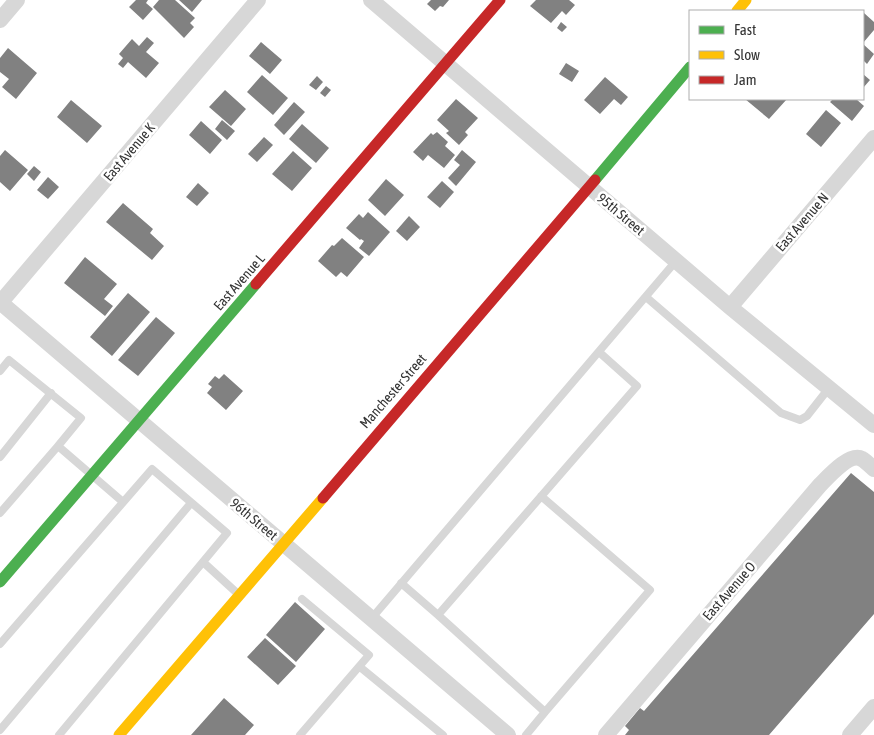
<svg xmlns="http://www.w3.org/2000/svg" width="874" height="735" viewBox="0 0 874 735" font-family="'Asap Condensed',sans-serif">
<rect width="100%" height="100%" fill="#fff"/>
<path fill="#818181" d="M 136,0 L 148,0 L 146,3 L 153,9 L 143,20 L 129,7 Z
M 159,0 L 175,0 L 195,18 L 190,23 L 194,27 L 184,38 L 153,7 Z
M 179,0 L 202,0 L 192,12 Z
M 431,0 L 449,0 L 443,7 L 440,6 L 435,11 L 427,4 Z
M 536,0 L 569,0 L 575,5 L 566,15 L 562,11 L 551,23 L 530,6 Z
M 864,13 L 874,22 L 874,30 L 863,43 Z
M 561,22 L 567,27 L 562,32 L 557,28 Z
M 147,37 L 154,43 L 146,52 L 159,63 L 146,78 L 128,62 L 123,68 L 118,64 L 123,58 L 119,54 L 132,39 L 139,46 Z
M 261,42 L 282,60 L 270,74 L 249,56 Z
M 863,44 L 874,54 L 867,64 L 863,60 Z
M 8,48 L 37,73 L 16,99 L 2,87 L 9,79 L 0,72 L 0,58 Z
M 566,63 L 579,71 L 572,82 L 559,74 Z
M 863,74 L 870,80 L 863,88 Z
M 262,75 L 288,98 L 273,115 L 247,92 Z
M 317,76 L 323,82 L 316,90 L 309,85 Z
M 605,77 L 628,97 L 621,105 L 614,99 L 600,114 L 584,100 Z
M 326,86 L 331,90 L 325,97 L 320,93 Z
M 225,90 L 246,109 L 231,126 L 209,107 Z
M 456,99 L 478,118 L 465,132 L 468,135 L 459,145 L 446,133 L 449,131 L 437,120 Z
M 745,99 L 787,99 L 769,119 Z
M 833,99 L 856,99 L 864,106 L 852,121 L 830,102 Z
M 71,100 L 102,126 L 87,143 L 57,117 Z
M 294,102 L 305,112 L 284,135 L 274,125 Z
M 826,110 L 841,123 L 821,147 L 806,134 Z
M 222,120 L 235,131 L 227,140 L 215,129 Z
M 201,121 L 222,140 L 210,154 L 189,135 Z
M 302,124 L 329,148 L 316,163 L 289,139 Z
M 437,132 L 448,142 L 445,146 L 455,155 L 444,168 L 428,155 L 423,161 L 413,152 L 431,133 L 433,135 Z
M 264,137 L 273,145 L 257,162 L 248,154 Z
M 5,150 L 28,170 L 10,191 L 0,182 L 0,156 Z
M 462,150 L 476,162 L 456,186 L 448,178 L 460,165 L 454,160 Z
M 293,151 L 312,168 L 292,191 L 272,174 Z
M 34,166 L 41,172 L 34,181 L 27,174 Z
M 48,177 L 59,187 L 48,199 L 37,190 Z
M 386,179 L 404,195 L 385,216 L 368,200 Z
M 442,181 L 454,192 L 440,208 L 427,197 Z
M 198,183 L 209,193 L 197,206 L 186,197 Z
M 123,203 L 153,229 L 150,233 L 164,246 L 152,260 L 106,222 Z
M 368,212 L 390,232 L 369,256 L 359,248 L 364,241 L 361,239 L 360,240 L 346,228 L 359,214 L 363,218 Z
M 409,216 L 420,227 L 407,241 L 396,231 Z
M 342,238 L 364,257 L 347,277 L 341,272 L 336,277 L 318,261 L 332,245 L 334,246 Z
M 85,257 L 117,284 L 104,299 L 113,306 L 105,316 L 64,283 Z
M 128,293 L 150,312 L 112,356 L 90,337 Z
M 156,317 L 175,333 L 138,376 L 118,360 Z
M 224,374 L 243,391 L 226,410 L 207,393 L 212,387 L 208,384 L 215,376 L 219,379 Z
M 851,473 L 874,492 L 874,614 L 769,735 L 625,735 L 629,730 L 625,726 L 640,708 L 644,711 Z
M 295,602 L 325,629 L 296,662 L 266,635 Z
M 265,638 L 296,666 L 278,685 L 247,657 Z
M 224,698 L 254,725 L 245,735 L 191,735 Z"/>
<g fill="none" stroke-linecap="round" stroke-linejoin="round">
<path stroke="#d7d7d7" stroke-width="8" d="M 646,297 L 781,413 L 800,420 L 807,416 L 829,388
M 0,371 L 9,360 L 81,418 L 58,446
M 0,457 L 51,393
M 0,513 L 58,446 L 123,502
M 203,562 L 237,593
M 401,583 L 438,615 L 637,386 L 599,352
M 438,615 L 545,712 L 650,590 L 541,496
M 371,619 L 676,261
M 0,644 L 152,469 L 227,533 L 59,735
M 360,667 L 443,735
M 0,730 L 191,503
M 300,735 L 369,655 L 302,599
M 526,735 L 545,712"/>
<path stroke="#d7d7d7" stroke-width="16" d="M 371,0 L 730,307 L 874,425
M 0,20 L 17,0
M 0,302 L 508,735
M 0,303 L 258,0
M 730,307 L 874,138
M 606,735 L 820,485 C 828,477 850,452 862,459 C 866,461 870,466 874,469
M 850,735 L 874,707"/>
<path stroke="#4caf50" stroke-width="11" d="M 595,180 L 690,67
M 0,582 L 256,284"/>
<path stroke="#ffc107" stroke-width="11" d="M 737,11 L 746,0
M 119,735 L 323,498"/>
<path stroke="#c62828" stroke-width="11" d="M 256,284 L 500,0
M 323,498 L 595,180"/>
</g>
<g text-anchor="middle" stroke-width="5" stroke-linejoin="round" paint-order="stroke">
<g font-size="14" fill="#333" stroke="#fff">
<text transform="translate(129 152) rotate(-50)" y="5">East Avenue K</text>
<text transform="translate(621 214) rotate(40)" y="5">95th Street</text>
<text transform="translate(802 222) rotate(-49)" y="5">East Avenue N</text>
<text transform="translate(239 282) rotate(-49)" y="5">East Avenue L</text>
<text transform="translate(393 391) rotate(-49)" y="5">Manchester Street</text>
<text transform="translate(254 519) rotate(40)" y="5">96th Street</text>
<text transform="translate(729 591) rotate(-49)" y="5">East Avenue O</text>
</g>
</g>
<rect x="689" y="10" width="175" height="90" fill="#ffffff" stroke="#adadad"/>
<rect x="699" y="26" width="25" height="8" fill="#4caf50" stroke="#adadad"/>
<text x="734" y="35" font-size="15" fill="#333333">Fast</text>
<rect x="699" y="51" width="25" height="8" fill="#ffc107" stroke="#adadad"/>
<text x="734" y="60" font-size="15" fill="#333333">Slow</text>
<rect x="699" y="76" width="25" height="8" fill="#c62828" stroke="#adadad"/>
<text x="734" y="85" font-size="15" fill="#333333">Jam</text>
</svg>
